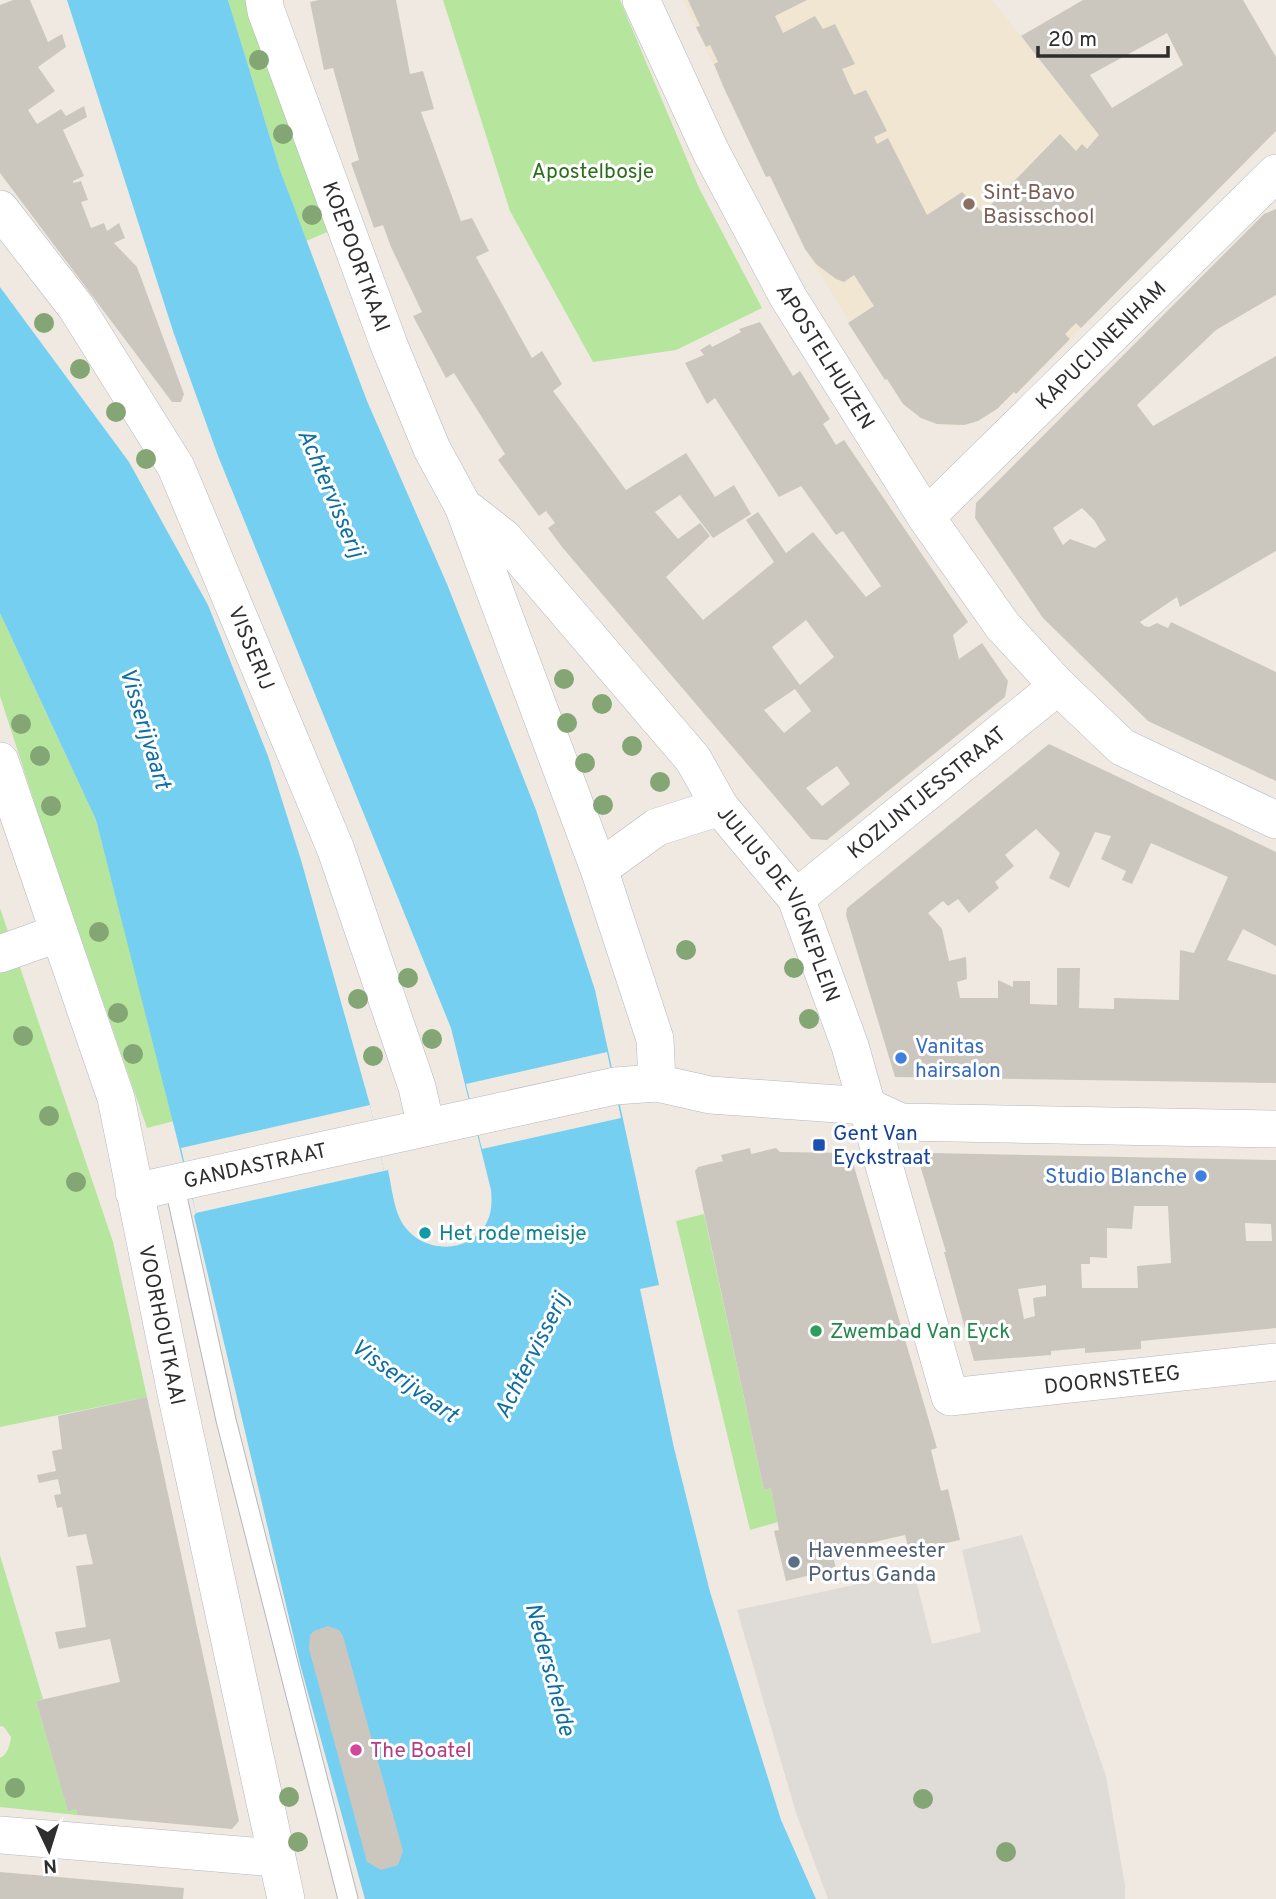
<svg xmlns="http://www.w3.org/2000/svg" width="1276" height="1899" viewBox="0 0 1276 1899" font-family="Overpass,sans-serif">
<rect width="100%" height="100%" fill="#efe9e1"/>
<path fill="#f0e6d1" d="M 683,0 L 992,0 L 1176,231 L 1016,394 L 1013,393 L 997,409 L 978,421 L 964,425 L 951,426 L 926,421 L 907,408 L 887,379 L 885,380 L 805,249 L 770,176 L 766,177 Z"/>
<path fill="#b6e59e" d="M 228,0 L 250,0 L 332,230 L 306,241 L 280,170 Z
M 443,0 L 620,0 L 699,188 L 762,308 L 676,350 L 593,362 L 510,211 Z
M 0,613 L 96,820 L 174,1121 L 147,1128 L 42,826 L 0,696 Z
M 0,908 L 113,1242 L 147,1397 L 0,1427 Z
M 704,1214 L 764,1490 L 771,1488 L 778,1522 L 750,1530 L 676,1221 Z
M 0,1555 L 43,1699 L 36,1701 L 68,1810 L 76,1809 L 77,1815 L 0,1807 L 0,1758 C 8,1754 10,1745 11,1737 L 4,1727 L 0,1726 Z"/>
<path fill="#dfdcd8" d="M 1022,1535 L 1106,1776 L 1125,1885 L 1125,1899 L 828,1899 L 796,1813 L 737,1610 L 914,1572 L 932,1644 L 981,1632 L 962,1550 Z"/>
<path fill="#75cff0" d="M 67,0 L 228,0 L 280,170 L 367,401 L 447,584 L 536,810 L 595,990 L 659,1285 L 640,1289 L 674,1448 L 710,1592 L 781,1820 L 816,1899 L 365,1899 L 300,1664 L 194,1216 L 196,1213 L 96,820 L 0,613 L 0,287 L 129,462 L 208,605 L 268,756 L 301,860 L 370,1105 L 384,1171 L 388,1170 C 392,1188 394,1213 405,1227 C 425,1254 471,1254 487,1222 C 492,1212 492,1201 491,1190 L 451,1028 L 218,456 L 174,334 Z"/>
<path fill="#efe9e1" d="M 607,1052 L 621,1118 L 482,1149 L 466,1084 Z
M 370,1105 L 384,1171 L 196,1213 L 181,1148 Z"/>
<path fill="#cbc7bf" fill-rule="evenodd" d="M 13,0 L 30,0 L 48,42 L 62,34 L 66,47 L 38,67 L 55,91 L 28,110 L 37,124 L 61,109 L 66,116 L 84,106 L 87,117 L 63,130 L 84,176 L 73,181 L 73,183 L 81,181 L 88,200 L 81,202 L 91,228 L 104,223 L 107,231 L 119,223 L 125,238 L 114,243 L 137,267 L 184,394 L 181,402 L 172,402 L 0,173 L 0,5 Z
M 319,0 L 396,0 L 410,74 L 423,71 L 434,109 L 421,112 L 461,221 L 472,218 L 489,251 L 476,257 L 532,358 L 542,351 L 562,384 L 553,391 L 626,490 L 686,453 L 715,497 L 734,485 L 751,514 L 713,538 L 680,495 L 655,512 L 678,539 L 700,523 L 710,536 L 666,577 L 703,620 L 774,562 L 746,520 L 758,512 L 786,553 L 813,532 L 866,597 L 881,586 L 843,531 L 836,535 L 801,486 L 779,497 L 715,398 L 707,404 L 685,363 L 704,355 L 700,350 L 710,344 L 712,347 L 741,332 L 739,329 L 760,322 L 793,376 L 800,371 L 830,419 L 823,424 L 836,445 L 844,440 L 968,622 L 953,635 L 959,659 L 982,643 L 1008,681 L 1005,697 L 827,840 L 811,839 L 562,547 L 548,528 L 555,523 L 546,511 L 539,516 L 498,460 L 505,454 L 454,373 L 446,378 L 413,316 L 422,312 L 391,247 L 383,225 L 374,228 L 351,163 L 359,160 L 333,68 L 324,70 L 310,2 ZM 806,620 L 834,657 L 800,685 L 772,647 ZM 795,689 L 811,711 L 784,733 L 764,710 ZM 837,766 L 850,784 L 822,806 L 806,788 Z
M 688,0 L 807,0 L 775,16 L 783,33 L 815,16 L 823,29 L 835,24 L 855,64 L 842,69 L 854,95 L 866,90 L 887,131 L 874,137 L 877,144 L 888,138 L 927,215 L 962,192 L 983,213 L 1060,134 L 1076,151 L 1082,144 L 1087,149 L 1099,135 L 1021,36 L 1083,0 L 1243,0 L 1276,57 L 1276,131 L 1081,328 L 1076,323 L 1065,334 L 1070,339 L 1016,394 L 1014,392 L 997,409 L 978,421 L 964,425 L 937,424 L 921,418 L 903,404 L 887,379 L 885,380 L 848,323 L 874,306 L 854,275 L 844,282 L 836,279 L 816,264 L 805,249 L 770,176 L 766,177 L 723,86 L 714,64 L 718,62 L 710,45 L 706,47 L 696,27 L 700,26 ZM 1167,33 L 1183,65 L 1112,108 L 1090,75 Z
M 1276,209 L 1276,295 L 1216,330 L 1137,405 L 1153,426 L 1276,356 L 1276,551 L 1180,607 L 1177,597 L 1140,622 L 1144,626 L 1149,627 L 1157,623 L 1168,628 L 1171,622 L 1276,672 L 1276,781 L 1148,721 L 1043,618 L 975,518 L 976,503 L 1264,214 ZM 1082,508 L 1094,520 L 1106,540 L 1095,548 L 1070,539 L 1063,545 L 1053,528 Z
M 1049,744 L 1276,852 L 1276,946 L 1243,929 L 1227,960 L 1276,975 L 1276,1083 L 895,1077 L 846,915 L 847,908 ZM 1036,829 L 1060,853 L 1049,878 L 1069,888 L 1095,832 L 1111,836 L 1101,859 L 1126,871 L 1122,880 L 1132,884 L 1151,843 L 1228,877 L 1194,953 L 1180,950 L 1179,1000 L 1114,998 L 1114,1009 L 1079,1008 L 1080,968 L 1057,968 L 1057,1005 L 1030,1004 L 1030,981 L 1013,981 L 1013,987 L 998,980 L 998,998 L 960,998 L 957,982 L 967,979 L 966,957 L 949,961 L 942,929 L 928,913 L 943,901 L 948,906 L 958,899 L 969,913 L 999,888 L 995,882 L 1014,866 L 1005,855 Z
M 750,1148 L 751,1154 L 776,1148 L 780,1152 L 850,1153 L 937,1448 L 931,1450 L 941,1491 L 948,1489 L 960,1540 L 909,1551 L 905,1535 L 857,1546 L 858,1550 L 842,1554 L 841,1550 L 838,1550 L 832,1552 L 836,1569 L 786,1581 L 774,1531 L 779,1530 L 771,1488 L 764,1490 L 695,1171 L 698,1167 L 723,1161 L 721,1155 Z
M 929,1153 L 1276,1160 L 1276,1328 L 1141,1341 L 1141,1349 L 1085,1353 L 1085,1348 L 1051,1351 L 1051,1355 L 974,1361 L 944,1252 L 946,1252 L 920,1165 ZM 1134,1206 L 1168,1206 L 1171,1263 L 1137,1266 L 1138,1288 L 1082,1288 L 1081,1264 L 1090,1264 L 1090,1257 L 1107,1258 L 1107,1228 L 1132,1229 ZM 1245,1223 L 1271,1224 L 1272,1241 L 1246,1241 ZM 1046,1285 L 1046,1296 L 1033,1298 L 1035,1316 L 1024,1319 L 1018,1289 Z
M 147,1397 L 239,1821 L 232,1829 L 77,1815 L 76,1809 L 68,1811 L 36,1701 L 120,1682 L 110,1639 L 59,1649 L 55,1632 L 86,1627 L 76,1566 L 93,1564 L 86,1534 L 68,1537 L 62,1507 L 57,1508 L 54,1495 L 61,1494 L 58,1479 L 39,1483 L 37,1475 L 56,1471 L 52,1451 L 62,1449 L 58,1416 Z
M 328,1626 L 339,1630 L 343,1636 L 403,1851 L 398,1865 L 381,1870 L 367,1862 L 309,1649 L 310,1635 L 314,1631 Z
M 0,1872 L 184,1888 L 183,1899 L 0,1899 Z"/>
<g fill="none" stroke-linecap="round" stroke-linejoin="round">
<defs>
<path id="lane" d="M 174,1183 L 226,1420 L 348,1899"/>
<g id="street">
<path id="s1" d="M 264,0 L 266,11 L 389,345 L 432,449 L 463,506 L 599,869 L 655,1039 L 657,1083"/>
<path id="s2" d="M 641,0 L 711,152 L 788,297 L 926,517 L 1002,625 L 1058,686 L 1122,747 L 1276,820"/>
<path id="s3" d="M 0,209 L 76,307 L 176,467 L 336,850 L 417,1087 L 426,1127"/>
<path id="s4" d="M 463,506 L 504,538 L 693,759 L 720,807 L 796,898 L 850,1046 L 950,1397 L 1276,1362"/>
<path id="s5" d="M 926,517 L 1276,173"/>
<path id="s6" d="M 0,761 L 116,1098 L 176,1393 L 286,1899"/>
<path d="M 599,869 L 657,827 L 720,807"/>
<path id="s7" d="M 796,898 L 1058,686"/>
<path d="M 0,954 L 59,933"/>
<path id="s8" d="M 134,1192 L 615,1086 L 657,1083 L 710,1095 L 866,1106 L 901,1122 L 1276,1129"/>
<path d="M 0,1835 L 276,1858"/>
</g>
</defs>
<use href="#lane" stroke="#b4b7c1" stroke-width="21"/>
<use href="#street" stroke="#b4b7c1" stroke-width="38"/>
<use href="#lane" stroke="#fff" stroke-width="19"/>
<use href="#street" stroke="#fff" stroke-width="37"/>
</g>
<g fill="#84a574">
<circle cx="259" cy="60" r="10"/>
<circle cx="283" cy="134" r="10"/>
<circle cx="312" cy="215" r="10"/>
<circle cx="44" cy="323" r="10"/>
<circle cx="80" cy="369" r="10"/>
<circle cx="116" cy="412" r="10"/>
<circle cx="146" cy="459" r="10"/>
<circle cx="564" cy="679" r="10"/>
<circle cx="602" cy="704" r="10"/>
<circle cx="567" cy="723" r="10"/>
<circle cx="21" cy="724" r="10"/>
<circle cx="632" cy="746" r="10"/>
<circle cx="40" cy="756" r="10"/>
<circle cx="585" cy="763" r="10"/>
<circle cx="660" cy="782" r="10"/>
<circle cx="603" cy="805" r="10"/>
<circle cx="51" cy="806" r="10"/>
<circle cx="99" cy="932" r="10"/>
<circle cx="686" cy="950" r="10"/>
<circle cx="794" cy="968" r="10"/>
<circle cx="408" cy="978" r="10"/>
<circle cx="358" cy="999" r="10"/>
<circle cx="118" cy="1013" r="10"/>
<circle cx="809" cy="1019" r="10"/>
<circle cx="23" cy="1036" r="10"/>
<circle cx="432" cy="1039" r="10"/>
<circle cx="133" cy="1054" r="10"/>
<circle cx="373" cy="1056" r="10"/>
<circle cx="49" cy="1116" r="10"/>
<circle cx="76" cy="1182" r="10"/>
<circle cx="15" cy="1788" r="10"/>
<circle cx="289" cy="1797" r="10"/>
<circle cx="923" cy="1799" r="10"/>
<circle cx="298" cy="1842" r="10"/>
<circle cx="1006" cy="1852" r="10"/>
</g>
<circle fill="#8d6e63" stroke="#fff" stroke-width="2.5" cx="969" cy="204" r="7"/>
<g fill="#3f7fe0" stroke="#fff" stroke-width="2.5">
<circle cx="901" cy="1058" r="7"/>
<circle cx="1201" cy="1176" r="7"/>
</g>
<rect fill="#1a4fb4" stroke="#fff" stroke-width="2.5" x="812" y="1138" width="14" height="14" rx="3.5"/>
<circle fill="#0f9aa8" stroke="#fff" stroke-width="2.5" cx="425" cy="1233" r="7"/>
<circle fill="#2e9e5b" stroke="#fff" stroke-width="2.5" cx="816" cy="1331" r="7"/>
<circle fill="#5c6f8a" stroke="#fff" stroke-width="2.5" cx="794" cy="1562" r="7"/>
<circle fill="#d1479c" stroke="#fff" stroke-width="2.5" cx="356" cy="1750" r="7"/>
<g text-anchor="middle" stroke-width="6" stroke-linejoin="round" paint-order="stroke">
<g font-size="21" fill="#2c6e1b" stroke="#fff">
<text x="593" y="178">Apostelbosje</text>
</g>
<g font-size="21" fill="#785e54" stroke="#fff" text-anchor="start">
<text x="983" y="199">Sint-Bavo<tspan x="983" dy="24">Basisschool</tspan></text>
</g>
<g font-size="21" fill="#2e2e2e" stroke="#fff">
<text dy="7" stroke="none"><textPath href="#s1" startOffset="273">KOEPOORTKAAI</textPath></text>
<text dy="7" stroke="none"><textPath href="#s5" startOffset="245">KAPUCIJNENHAM</textPath></text>
<text dy="7" stroke="none"><textPath href="#s2" startOffset="402">APOSTELHUIZEN</textPath></text>
<text dy="7" stroke="none"><textPath href="#s3" startOffset="509">VISSERIJ</textPath></text>
<text dy="7" stroke="none"><textPath href="#s7" startOffset="168">KOZIJNTJESSTRAAT</textPath></text>
<text dy="7" stroke="none"><textPath href="#s4" startOffset="513">JULIUS DE VIGNEPLEIN</textPath></text>
<text dy="7" stroke="none"><textPath href="#s8" startOffset="124">GANDASTRAAT</textPath></text>
<text dy="7" stroke="none"><textPath href="#s6" startOffset="588">VOORHOUTKAAI</textPath></text>
<text dy="7" stroke="none"><textPath href="#s4" startOffset="1202">DOORNSTEEG</textPath></text>
</g>
<g font-size="21" fill="#366cbe" stroke="#fff" text-anchor="start">
<text x="915" y="1053">Vanitas<tspan x="915" dy="24">hairsalon</tspan></text>
<text x="1187" y="1183" text-anchor="end">Studio Blanche</text>
</g>
<g font-size="21" fill="#164399" stroke="#fff" text-anchor="start">
<text x="833" y="1140">Gent Van<tspan x="833" dy="24">Eyckstraat</tspan></text>
</g>
<g font-size="21" fill="#0d838f" stroke="#fff" text-anchor="start">
<text x="439" y="1240">Het rode meisje</text>
</g>
<g font-size="21" fill="#27864d" stroke="#fff" text-anchor="start">
<text x="830" y="1338">Zwembad Van Eyck</text>
</g>
<g font-size="21" fill="#4e5e75" stroke="#fff" text-anchor="start">
<text x="808" y="1557">Havenmeester<tspan x="808" dy="24">Portus Ganda</tspan></text>
</g>
<g font-size="21" fill="#b23c85" stroke="#fff" text-anchor="start">
<text x="370" y="1757">The Boatel</text>
</g>
<g font-size="23" font-style="italic" fill="#0d6fa3" stroke="#fff">
<text transform="translate(332 493) rotate(67)" y="8">Achtervisserij</text>
<text transform="translate(146 728) rotate(73)" y="8">Visserijvaart</text>
<text transform="translate(531 1355) rotate(-63)" y="8">Achtervisserij</text>
<text transform="translate(405 1380) rotate(36)" y="8">Visserijvaart</text>
<text transform="translate(551 1669) rotate(75)" y="8">Nederschelde</text>
</g>
</g>
<g transform="translate(49 1850) rotate(176)" stroke="#ffffff" stroke-width="5" paint-order="stroke">
<path d="M0-5L12 26L0 18L-12 26Z" fill="#2e2e2e"/>
<text y="-10" font-size="19" font-weight="bold" text-anchor="middle" fill="#2e2e2e">N</text>
</g>
<path d="M1038 46v10h130v-10" fill="none" stroke="#2e2e2e" stroke-width="3.5"/>
<text x="1048" y="46" font-size="21" fill="#2e2e2e" stroke="#ffffff" stroke-width="5" paint-order="stroke">20 m</text>
</svg>
